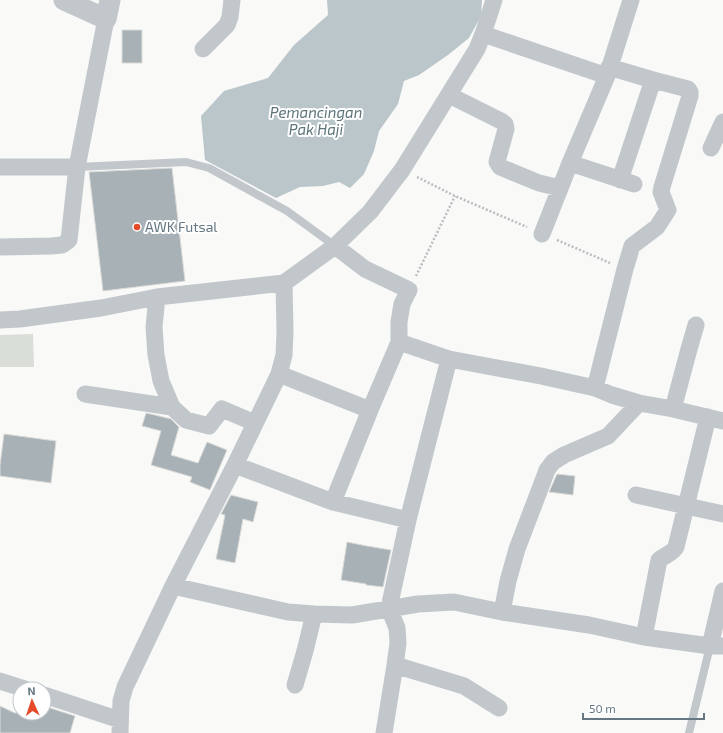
<svg xmlns="http://www.w3.org/2000/svg" width="723" height="733" viewBox="0 0 723 733" font-family="'Exo 2',sans-serif">
<rect width="100%" height="100%" fill="#f9f9f7"/>
<path fill="#d9ded6" d="M 33,334 L 34,367 L 0,367 L 0,335 Z"/>
<path fill="#bac6ca" d="M 327,0 L 482,0 L 481,16 L 469,38 L 448,55 L 419,75 L 404,81 L 398,104 L 379,131 L 374,151 L 364,174 L 350,188 L 339,182 L 323,186 L 300,187 L 276,198 L 205,160 L 201,116 L 224,91 L 268,78 L 294,45 L 328,15 Z"/>
<path fill="#a7b1b6" stroke="#dbdbd9" d="M 122,30 L 142,30 L 142,63 L 122,63 Z
M 172,168 L 185,281 L 103,291 L 89,172 Z
M 146,413 L 155,415 L 171,419 L 179,427 L 171,455 L 198,463 L 207,442 L 227,450 L 210,490 L 190,482 L 192,477 L 151,465 L 161,431 L 142,426 Z
M 4,434 L 56,441 L 51,483 L 0,476 L 0,465 Z
M 557,474 L 575,476 L 573,495 L 549,492 Z
M 231,495 L 258,502 L 253,522 L 243,519 L 235,563 L 216,559 L 225,515 L 221,514 Z
M 347,542 L 367,546 L 391,550 L 383,587 L 366,585 L 366,584 L 341,580 Z
M 0,706 L 15,713 L 44,713 L 44,706 L 75,716 L 70,733 L 0,733 Z"/>
<g fill="none" stroke-linecap="round" stroke-linejoin="round">
<path stroke="#babec1" stroke-width="2.5" stroke-dasharray="2 2" stroke-linecap="butt" d="M 417,177 L 455,196 L 527,227
M 557,240 L 610,263
M 416,276 L 455,196"/>
<path stroke="#c2c7cb" stroke-width="8" d="M 77,167 L 186,162 L 209,168 L 287,211 L 335,246
M 689,733 L 710,646"/>
<path stroke="#c2c7cb" stroke-width="17" d="M 483,34 L 607,76
M 203,49 L 227,25 L 230,17 L 232,0
M 609,67 L 653,80 L 620,180
M 449,95 L 501,121 L 505,124 L 506,129 L 498,158 L 497,162 L 500,167 L 539,183 L 560,188
M 711,148 L 723,122
M 570,163 L 634,184
M 0,167 L 77,167
M 542,234 L 570,163 L 607,76 L 631,0
M 0,247 L 51,246 L 62,245 L 69,240 L 77,167 L 106,19
M 157,297 L 154,327 L 156,355 L 161,381 L 172,407 L 186,420 L 209,426 L 222,409 L 255,423
M 0,320 L 20,319 L 101,308 L 157,297 L 284,283 L 335,246 L 370,212 L 402,170 L 477,49 L 483,34 L 494,0
M 399,342 L 449,359 L 541,376 L 595,388 L 612,395 L 639,403 L 673,409 L 689,349 L 696,325
M 279,374 L 370,410 L 399,342 L 399,322 L 402,304 L 409,290 L 365,269 L 335,246
M 595,388 L 625,269 L 632,246 L 657,227 L 668,210 L 661,192 L 662,187 L 690,96 L 690,92 L 688,89 L 653,80
M 85,394 L 172,407
M 673,409 L 723,421
M 235,465 L 333,502 L 408,520 L 449,359
M 636,495 L 723,514
M 333,502 L 370,410
M 173,586 L 288,612 L 314,614 L 352,615 L 418,604 L 454,602 L 502,612 L 589,625 L 644,637 L 710,646 L 723,646
M 502,612 L 508,581 L 517,549 L 538,494 L 547,470 L 553,462 L 564,455 L 608,436 L 639,403
M 644,637 L 659,560 C 665,555 672,554 676,547 L 708,417
M 710,646 L 723,591
M 395,665 L 464,686 L 499,708
M 0,681 L 25,689
M 295,685 L 305,651 L 314,614
M 44,695 L 120,720
M 120,733 L 121,701 L 125,687 L 173,586 L 235,465 L 279,374 L 284,355 L 285,332 L 284,283
M 384,733 L 395,665 L 398,643 L 397,628 L 389,608 L 408,520"/>
<path stroke="#c2c7cb" stroke-width="21" d="M 64,0 L 106,19 L 110,0"/>
</g>
<circle fill="#e64a29" stroke="#fff" stroke-width="1.5" cx="137" cy="227" r="4"/>
<g text-anchor="middle" stroke-width="4" stroke-linejoin="round" paint-order="stroke">
<g font-size="14" fill="#647782" stroke="#fff" text-anchor="start">
<text x="145" y="232">AWK Futsal</text>
</g>
<g font-size="15" font-style="italic" fill="#5e767c" stroke="#fff">
<text x="316" y="118">Pemancingan<tspan x="316" dy="17">Pak Haji</tspan></text>
</g>
</g>
<g transform="translate(32 701) rotate(357)"><circle r="19" fill="#ffffff" stroke="#c1c9cd"/>
<path d="M0-3L7 15L0 10L-7 15Z" fill="#e64a29"/>
<text y="-6" font-size="11" font-weight="bold" text-anchor="middle" fill="#647782">N</text>
</g>
<path d="M583 713v6h121v-6" fill="none" stroke="#647782" stroke-width="2"/>
<text x="589" y="713" font-size="12" fill="#647782" stroke="#ffffff" stroke-width="3" paint-order="stroke">50 m</text>
</svg>
